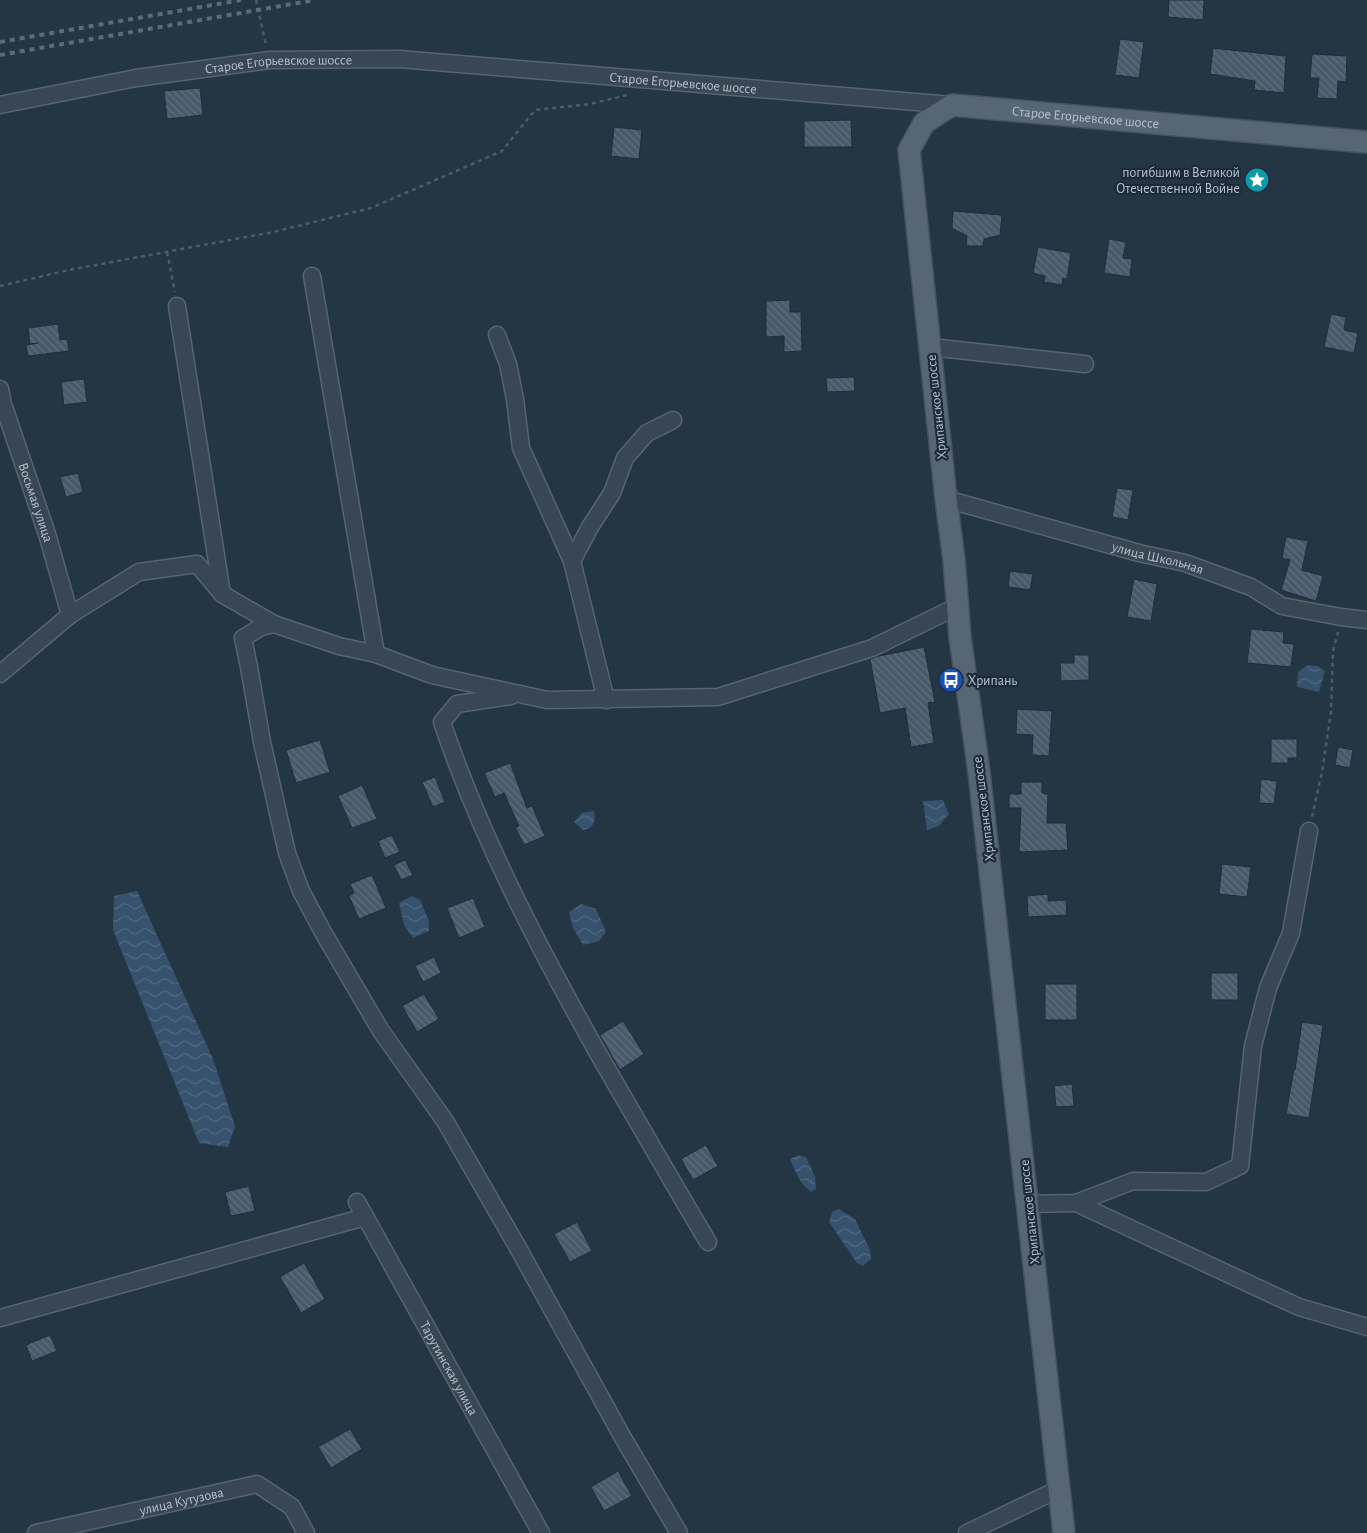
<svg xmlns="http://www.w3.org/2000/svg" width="1367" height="1533" viewBox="0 0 1367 1533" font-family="'Alegreya Sans',sans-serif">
<defs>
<pattern id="water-waves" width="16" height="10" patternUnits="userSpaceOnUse" patternTransform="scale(1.25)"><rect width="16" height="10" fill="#37526d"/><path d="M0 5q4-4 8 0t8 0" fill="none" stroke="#526981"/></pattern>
<pattern id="building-back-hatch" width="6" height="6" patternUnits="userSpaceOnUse" patternTransform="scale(1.25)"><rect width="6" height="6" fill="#48596b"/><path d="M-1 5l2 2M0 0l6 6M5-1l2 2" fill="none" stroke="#606f7f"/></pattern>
</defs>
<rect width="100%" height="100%" fill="#243544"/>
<path fill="url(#water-waves)" d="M 1308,665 L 1317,666 L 1325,671 L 1319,692 L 1297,687 L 1298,672 Z
M 943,800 L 949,814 L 939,826 L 927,830 L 923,801 Z
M 594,811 C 596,821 594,829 583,830 L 574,822 L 582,813 Z
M 137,891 L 213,1059 L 235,1126 L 228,1147 L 199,1143 L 113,930 L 114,896 Z
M 412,896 L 420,900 L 429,921 L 429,931 L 413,938 L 404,925 L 399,903 Z
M 581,904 L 596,909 L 606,932 L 599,941 L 583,945 L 573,928 L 569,912 Z
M 798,1155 L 806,1157 L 815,1177 L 816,1189 L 811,1192 C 800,1184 795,1171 790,1159 Z
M 839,1209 L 855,1219 L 870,1250 L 871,1259 L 863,1266 L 857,1263 L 829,1222 L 832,1212 Z"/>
<path fill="url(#building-back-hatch)" stroke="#1f2d3b" d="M 1169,0 L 1204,0 L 1203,20 L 1168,17 Z
M 1120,39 L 1144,42 L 1139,78 L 1115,75 Z
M 1213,48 L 1286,56 L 1284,93 L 1254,90 L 1255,81 L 1210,74 Z
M 1312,54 L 1347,56 L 1346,82 L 1338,81 L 1337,99 L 1317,98 L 1319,78 L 1310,78 Z
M 200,88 L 203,115 L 167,119 L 164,91 Z
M 851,120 L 852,147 L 804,147 L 804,121 Z
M 614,127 L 642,130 L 639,159 L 611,156 Z
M 953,211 L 1002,215 L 1000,235 L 984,239 L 983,246 L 966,246 L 967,236 L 952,228 Z
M 1109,239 L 1126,242 L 1123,258 L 1132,259 L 1130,277 L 1104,273 Z
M 1038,247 L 1071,253 L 1067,279 L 1063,278 L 1062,285 L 1044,282 L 1045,276 L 1033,273 Z
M 790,300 L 790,312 L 801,312 L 802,351 L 784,352 L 784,336 L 766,337 L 766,301 Z
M 1331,314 L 1346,317 L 1344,330 L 1358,333 L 1354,353 L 1324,347 Z
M 58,324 L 60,340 L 67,339 L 69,351 L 28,356 L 26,345 L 38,343 L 30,344 L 28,328 Z
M 854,377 L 855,391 L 827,392 L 826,378 Z
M 84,379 L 87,402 L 64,405 L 61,382 Z
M 78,473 L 83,492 L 66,497 L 60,477 Z
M 1117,488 L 1133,490 L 1128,520 L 1112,517 Z
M 1286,537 L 1308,541 L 1302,570 L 1323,576 L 1316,601 L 1281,590 L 1290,560 L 1282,558 Z
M 1010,571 L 1033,574 L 1030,590 L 1008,587 Z
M 1134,579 L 1157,584 L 1151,621 L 1127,617 Z
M 1251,629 L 1284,632 L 1283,643 L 1294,644 L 1291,667 L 1247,663 Z
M 924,647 L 935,702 L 928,703 L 934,743 L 911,747 L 905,708 L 880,713 L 870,659 L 879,656 Z
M 1074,655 L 1089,655 L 1089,680 L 1061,681 L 1060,663 L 1074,663 Z
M 1017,709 L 1052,711 L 1049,756 L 1032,755 L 1033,735 L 1016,734 Z
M 1271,739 L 1297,739 L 1297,758 L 1288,758 L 1288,763 L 1271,763 Z
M 320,740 L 330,772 L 296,783 L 286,750 Z
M 1338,747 L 1353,750 L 1350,768 L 1335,765 Z
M 510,763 L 527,808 L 532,806 L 545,836 L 524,845 L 515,827 L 519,826 L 504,793 L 495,797 L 484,773 Z
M 435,777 L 445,802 L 433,807 L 422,782 Z
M 1261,779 L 1277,781 L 1274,804 L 1259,803 Z
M 1021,782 L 1042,782 L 1042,793 L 1048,794 L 1047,823 L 1066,823 L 1068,850 L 1019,852 L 1021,808 L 1009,808 L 1009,794 L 1021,794 Z
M 362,785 L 377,819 L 352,828 L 338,796 Z
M 392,835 L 400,852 L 385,858 L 378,841 Z
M 405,860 L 413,875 L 401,880 L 394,865 Z
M 1222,864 L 1251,867 L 1247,897 L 1219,894 Z
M 372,875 L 386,908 L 359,919 L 349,896 L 354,893 L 350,884 Z
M 1048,894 L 1048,901 L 1066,900 L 1067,915 L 1028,917 L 1027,896 Z
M 473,898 L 485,927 L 459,938 L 447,908 Z
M 434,957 L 441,973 L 423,982 L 415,966 Z
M 1211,973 L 1238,973 L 1238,1000 L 1211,1000 Z
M 1045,984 L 1077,984 L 1077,1020 L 1045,1020 Z
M 424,994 L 439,1019 L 417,1032 L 402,1006 Z
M 623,1021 L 644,1054 L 620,1070 L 600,1035 Z
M 1302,1022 L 1323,1025 L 1309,1118 L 1286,1114 L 1294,1069 L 1295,1070 Z
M 1072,1084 L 1074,1106 L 1056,1107 L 1054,1086 Z
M 706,1145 L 718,1166 L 693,1180 L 681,1159 Z
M 249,1186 L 255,1211 L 231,1216 L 225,1192 Z
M 577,1222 L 592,1251 L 570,1262 L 554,1234 Z
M 304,1263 L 325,1299 L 301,1313 L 280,1277 Z
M 50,1335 L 57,1351 L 32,1361 L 26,1345 Z
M 350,1429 L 362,1449 L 331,1468 L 318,1447 Z
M 618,1471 L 632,1496 L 604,1511 L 591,1487 Z"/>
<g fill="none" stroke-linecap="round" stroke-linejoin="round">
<defs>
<g id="minor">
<path id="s1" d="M 0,105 L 136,78 L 270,60 L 399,59 L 952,105"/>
<path d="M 312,276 L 376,654"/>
<path d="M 177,306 L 222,594"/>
<path d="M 497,335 L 508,364 L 515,399 L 521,448 L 572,561 L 606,700"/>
<path d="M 930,347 L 1085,364"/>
<path id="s2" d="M 0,389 L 3,404 L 47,534 L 70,615"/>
<path id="s3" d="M 946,499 L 1139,553 L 1185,563 L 1251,587 L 1282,606 L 1341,617 L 1367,620"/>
<path d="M 572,561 L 590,527 L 612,493 L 625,458 L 647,433 L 673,420"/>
<path d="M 274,624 L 261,627 L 243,638 L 249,667 L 262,742 L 287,853 L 301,891 L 324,934 L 381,1031 L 445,1121 L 517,1246 L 622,1436 L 679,1533"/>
<path d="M 0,674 L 70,615 L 139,572 L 197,564 L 222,594 L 274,624 L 339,646 L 376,654 L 432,675 L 547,700 L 718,697 L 872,648 L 958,606"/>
<path d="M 511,696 L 457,704 L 442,722 C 481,838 539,948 599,1055 C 635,1117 671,1180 708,1242"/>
<path id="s4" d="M 357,1202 L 541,1533"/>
<path d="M 1076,1203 L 1299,1307 L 1367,1327"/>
<path d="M 1028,1204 L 1076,1203 L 1133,1181 L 1206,1182 L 1240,1166 L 1253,1046 L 1268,988 L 1291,933 L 1309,831"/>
<path d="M 0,1318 L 365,1217"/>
<path id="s5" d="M 36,1533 L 257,1484 L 292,1507 L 306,1533"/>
<path d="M 967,1533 L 1059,1489"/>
</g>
<g id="major">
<path id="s6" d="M 1064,1533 L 979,772 L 960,637 L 954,560 L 946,499 L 909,150 L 924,123 L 952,105 L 1367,142"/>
</g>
</defs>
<use href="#minor" stroke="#576471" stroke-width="19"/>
<use href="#major" stroke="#465260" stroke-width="24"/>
<path stroke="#456161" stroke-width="2.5" stroke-dasharray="4 4" stroke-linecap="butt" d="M 256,0 L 266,45
M 167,252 L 175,292
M 0,286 L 69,270 L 273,232 L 371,208 L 502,151 L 535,110 L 590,104 L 631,94
M 1312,817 L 1322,772 L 1331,712 L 1333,651 L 1338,632"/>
<use href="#minor" stroke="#394654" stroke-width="16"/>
<use href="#major" stroke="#576674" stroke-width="21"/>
<path stroke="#5b6b7b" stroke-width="4" stroke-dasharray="5 5" stroke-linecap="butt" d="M 0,42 L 241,0
M 0,55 L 315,0"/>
</g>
<defs>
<symbol id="sight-disc" viewBox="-11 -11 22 22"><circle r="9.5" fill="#0f9aa8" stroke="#1d2b39"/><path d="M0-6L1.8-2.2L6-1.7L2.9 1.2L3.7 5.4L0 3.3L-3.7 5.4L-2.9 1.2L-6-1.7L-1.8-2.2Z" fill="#fff"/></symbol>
<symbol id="bus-disc" viewBox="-11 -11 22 22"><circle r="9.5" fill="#1a4fb4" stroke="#1d2b39"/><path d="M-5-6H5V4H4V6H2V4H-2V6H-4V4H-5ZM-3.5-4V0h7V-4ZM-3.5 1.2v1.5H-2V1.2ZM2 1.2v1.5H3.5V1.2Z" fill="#fff"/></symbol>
</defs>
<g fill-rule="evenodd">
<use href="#sight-disc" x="1243" y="166" width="28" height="28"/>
<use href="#bus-disc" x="937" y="666" width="28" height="28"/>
</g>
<g text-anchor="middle" stroke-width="4.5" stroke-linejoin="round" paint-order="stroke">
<g font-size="14" fill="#b6c1cd" stroke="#1d2b39">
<text dy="5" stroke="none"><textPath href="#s1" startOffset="282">Старое Егорьевское шоссе</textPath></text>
<text dy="5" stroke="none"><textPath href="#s1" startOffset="688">Старое Егорьевское шоссе</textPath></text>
<text dy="5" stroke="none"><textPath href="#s6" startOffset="1590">Старое Егорьевское шоссе</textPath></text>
<text transform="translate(936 407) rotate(-96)" y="5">Хрипанское шоссе</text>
<text dy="5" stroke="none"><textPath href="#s2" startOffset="119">Восьмая улица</textPath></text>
<text dy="5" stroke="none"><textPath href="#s3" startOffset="220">улица Школьная</textPath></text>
<text transform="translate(983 809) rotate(-97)" y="5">Хрипанское шоссе</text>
<text transform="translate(1029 1212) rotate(-96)" y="5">Хрипанское шоссе</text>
<text dy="5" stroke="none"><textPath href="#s4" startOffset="190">Тарутинская улица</textPath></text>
<text dy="5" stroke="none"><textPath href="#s5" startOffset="149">улица Кутузова</textPath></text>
</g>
<g font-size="14" fill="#b6c1cd" stroke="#1d2b39" text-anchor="end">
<text x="1240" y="177">погибшим в Великой<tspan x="1240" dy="16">Отечественной Войне</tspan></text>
<text x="968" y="685" text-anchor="start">Хрипань</text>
</g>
</g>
</svg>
